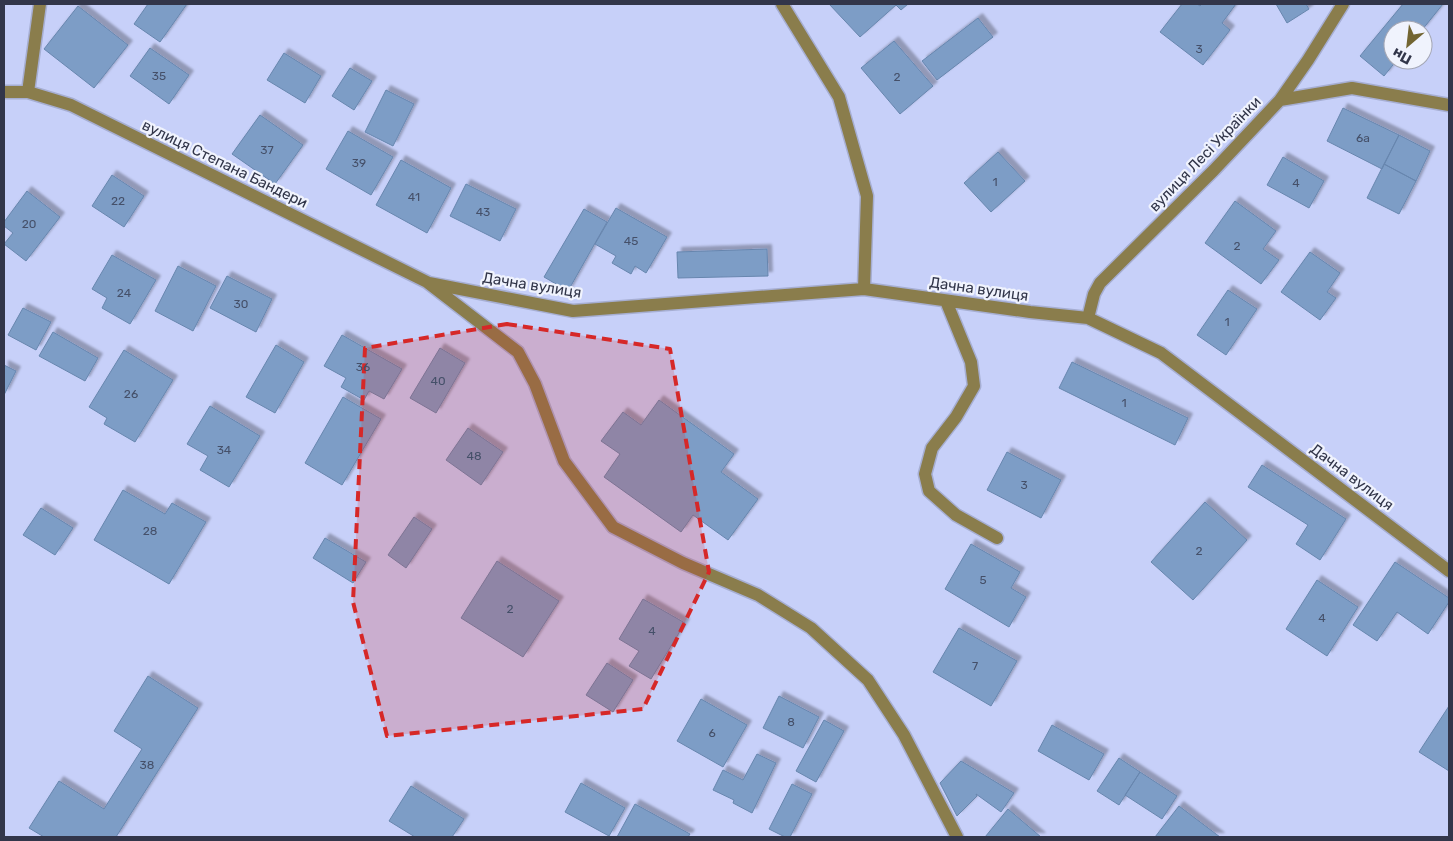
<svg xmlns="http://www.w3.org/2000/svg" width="1453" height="841" viewBox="0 0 1453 841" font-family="Rubik,sans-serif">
<defs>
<filter id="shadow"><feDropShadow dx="4.5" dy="-4.5" stdDeviation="1" flood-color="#0004"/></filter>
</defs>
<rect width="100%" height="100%" fill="#c7d0f9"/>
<path fill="#7d9dc6" stroke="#6786ae" filter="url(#shadow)" d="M 148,4 L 187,4 L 160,42 L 134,24 Z
M 829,4 L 908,4 L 901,10 L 896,5 L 860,37 Z
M 1182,4 L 1197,4 L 1200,6 L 1202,4 L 1236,4 L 1222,23 L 1230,30 L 1203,65 L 1160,32 Z
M 1276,4 L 1306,4 L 1309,9 L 1287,23 Z
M 1403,4 L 1443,4 L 1422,30 L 1393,30 L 1393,60 L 1397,60 L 1384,76 L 1360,56 Z
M 78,6 L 128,45 L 94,88 L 44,49 Z
M 978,18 L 993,37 L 937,80 L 922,61 Z
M 894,41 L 933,86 L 900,114 L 861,68 Z
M 150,48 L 189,75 L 169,104 L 130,76 Z
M 284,53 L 321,76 L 305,103 L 267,80 Z
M 350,68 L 372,81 L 354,110 L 332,96 Z
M 386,90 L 414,104 L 393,146 L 365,132 Z
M 1343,108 L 1399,135 L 1382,169 L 1327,141 Z
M 260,115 L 303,145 L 275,184 L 232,154 Z
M 348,131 L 393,157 L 371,195 L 326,169 Z
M 1399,135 L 1430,151 L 1416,181 L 1384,164 Z
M 998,152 L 1025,181 L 991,212 L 964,183 Z
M 1283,157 L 1324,181 L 1309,208 L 1267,185 Z
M 401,160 L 451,188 L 427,233 L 376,205 Z
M 1384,164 L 1416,181 L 1399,214 L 1367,198 Z
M 112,175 L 144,196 L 124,227 L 92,206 Z
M 466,184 L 516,209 L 500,241 L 450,216 Z
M 27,191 L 60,217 L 26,261 L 4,244 L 13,233 L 4,226 L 4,222 Z
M 1235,201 L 1276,231 L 1263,249 L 1279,260 L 1261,284 L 1205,243 Z
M 616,208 L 667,237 L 646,273 L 635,266 L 631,274 L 612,263 L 616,256 L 595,244 Z
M 584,209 L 607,222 L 568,291 L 544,277 Z
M 767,249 L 768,276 L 678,278 L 677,252 Z
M 1310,252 L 1340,273 L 1327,292 L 1336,298 L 1320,320 L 1281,292 Z
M 112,255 L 156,280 L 130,324 L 102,308 L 107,298 L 92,289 Z
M 178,266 L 216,286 L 193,331 L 155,311 Z
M 227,276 L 272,299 L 256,332 L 210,308 Z
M 1228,290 L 1257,309 L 1226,355 L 1197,335 Z
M 23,308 L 51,322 L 36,350 L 8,335 Z
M 53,332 L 98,358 L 85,381 L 39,356 Z
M 342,335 L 402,369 L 384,399 L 369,391 L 364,400 L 341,387 L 346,378 L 324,366 Z
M 276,345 L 304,362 L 275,413 L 246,397 Z
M 440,348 L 465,363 L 436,413 L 410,398 Z
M 124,350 L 173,380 L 135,442 L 104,424 L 107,418 L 89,407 Z
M 1072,362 L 1188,418 L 1175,445 L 1059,388 Z
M 4,365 L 16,371 L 4,395 Z
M 343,397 L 381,419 L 342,485 L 305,463 Z
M 659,400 L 734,454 L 721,472 L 758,499 L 728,540 L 693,515 L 681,532 L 604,477 L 620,454 L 601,441 L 623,412 L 641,425 Z
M 210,406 L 260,436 L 229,487 L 200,470 L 208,456 L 187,444 Z
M 468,428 L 503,452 L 481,485 L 446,460 Z
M 1007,452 L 1061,480 L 1041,518 L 987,490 Z
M 1262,465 L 1346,519 L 1320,560 L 1296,544 L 1308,525 L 1248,487 Z
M 123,490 L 165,514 L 172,503 L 206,522 L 169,584 L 94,540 Z
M 1205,502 L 1247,540 L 1193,600 L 1151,562 Z
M 41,508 L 73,528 L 55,555 L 23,535 Z
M 414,517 L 432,529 L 406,568 L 388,555 Z
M 325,538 L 366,562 L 353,583 L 313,558 Z
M 971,544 L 1020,572 L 1011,588 L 1026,597 L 1009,627 L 945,589 Z
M 497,561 L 559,601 L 523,657 L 461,618 Z
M 1395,562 L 1449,598 L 1449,602 L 1428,634 L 1397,612 L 1377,641 L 1353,625 Z
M 1317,580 L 1358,607 L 1327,656 L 1286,629 Z
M 643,599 L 685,623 L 651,679 L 629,666 L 639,651 L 619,639 Z
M 959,628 L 1017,661 L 991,706 L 933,672 Z
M 607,663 L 633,680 L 613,712 L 586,695 Z
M 148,676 L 198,708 L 116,837 L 44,837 L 29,828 L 59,781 L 104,809 L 142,749 L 114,731 Z
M 779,696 L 819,717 L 803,748 L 763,728 Z
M 701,699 L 747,725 L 723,767 L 677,741 Z
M 1449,706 L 1449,771 L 1419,752 Z
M 824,720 L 844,731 L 816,782 L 796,771 Z
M 1052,725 L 1104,754 L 1089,780 L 1038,751 Z
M 757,754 L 776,763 L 752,813 L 733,803 L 734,800 L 713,790 L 723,770 L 743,780 Z
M 1119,758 L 1140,772 L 1119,805 L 1097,791 Z
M 961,761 L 1014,793 L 1001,812 L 976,794 L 977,796 L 957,816 L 940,783 Z
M 1140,772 L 1177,796 L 1162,819 L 1125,795 Z
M 581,783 L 625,808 L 609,836 L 565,812 Z
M 792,784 L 812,794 L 790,837 L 785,837 L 769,829 Z
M 411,786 L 464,819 L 452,837 L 415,837 L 389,821 Z
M 635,804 L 690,834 L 688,837 L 617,837 Z
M 1179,806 L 1220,837 L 1155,837 Z
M 1008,809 L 1041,837 L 985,837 Z"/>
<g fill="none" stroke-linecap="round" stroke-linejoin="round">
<defs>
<path id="minor" d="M 782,4 L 839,97 L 867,196 L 864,289
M 4,92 L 28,92 L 71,105 L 427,282 L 518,352 L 535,384 L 564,461 L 613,527 L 683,563 L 758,595 L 811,628 L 868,680 L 904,735 L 957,837
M 28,92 L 40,4
M 1280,100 L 1308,60 L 1343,4
M 429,283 L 573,311 L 864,289 L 1030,312 L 1088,318 L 1161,353 L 1449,571
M 946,301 L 971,362 L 974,386 L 956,417 L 932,448 L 925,474 L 929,491 L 956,515 L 997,538
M 1088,318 L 1094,294 L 1100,283 L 1214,170 L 1280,100 L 1352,88 L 1449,105"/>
</defs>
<use href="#minor" stroke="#a6aed2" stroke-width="15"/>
<use href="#minor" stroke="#8a7d4c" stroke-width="12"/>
</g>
<path fill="#d62828" fill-opacity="0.2" stroke="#d62828" stroke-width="4" stroke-dasharray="10 6" stroke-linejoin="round" d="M 507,324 L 670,349 L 709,572 L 643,709 L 387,736 L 353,602 L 365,348 Z"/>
<g text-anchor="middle" stroke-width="4.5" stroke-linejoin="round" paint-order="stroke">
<g font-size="12" fill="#455069">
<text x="1199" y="53">3</text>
<text x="159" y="80">35</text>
<text x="897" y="81">2</text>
<text x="1363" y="142">6а</text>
<text x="267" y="154">37</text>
<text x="359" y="167">39</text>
<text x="995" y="186">1</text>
<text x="1296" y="187">4</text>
<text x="414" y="201">41</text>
<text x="118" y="205">22</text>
<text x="483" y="216">43</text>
<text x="29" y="228">20</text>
<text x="631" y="245">45</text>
<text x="1237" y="250">2</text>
<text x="124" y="297">24</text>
<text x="241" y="308">30</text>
<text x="1227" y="326">1</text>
<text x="363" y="371">36</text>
<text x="438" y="385">40</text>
<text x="131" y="398">26</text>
<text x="1124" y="407">1</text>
<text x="224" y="454">34</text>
<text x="474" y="460">48</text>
<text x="1024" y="489">3</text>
<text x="150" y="535">28</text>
<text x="1199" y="555">2</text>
<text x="983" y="584">5</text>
<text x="510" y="613">2</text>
<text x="1322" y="622">4</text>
<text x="652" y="635">4</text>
<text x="975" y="670">7</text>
<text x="791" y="726">8</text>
<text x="712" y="737">6</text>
<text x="147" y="769">38</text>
</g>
<g font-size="15" fill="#32364a" stroke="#f0f3fd">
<text transform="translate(1205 154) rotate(-46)" y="5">вулиця Лесі Українки</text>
<text transform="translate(225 164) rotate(26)" y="5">вулиця Степана Бандери</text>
<text transform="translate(532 285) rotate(9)" y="5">Дачна вулиця</text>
<text transform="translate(979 289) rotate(8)" y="5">Дачна вулиця</text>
<text transform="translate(1352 477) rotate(37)" y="5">Дачна вулиця</text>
</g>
</g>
<rect width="1453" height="841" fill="none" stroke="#32364a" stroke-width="10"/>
<g transform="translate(1408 45) rotate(208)"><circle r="24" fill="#f0f3fd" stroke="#a4a7b5"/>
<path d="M0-4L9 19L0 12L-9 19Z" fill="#726532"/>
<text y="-8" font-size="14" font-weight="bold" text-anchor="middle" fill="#32364a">Пн</text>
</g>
</svg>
